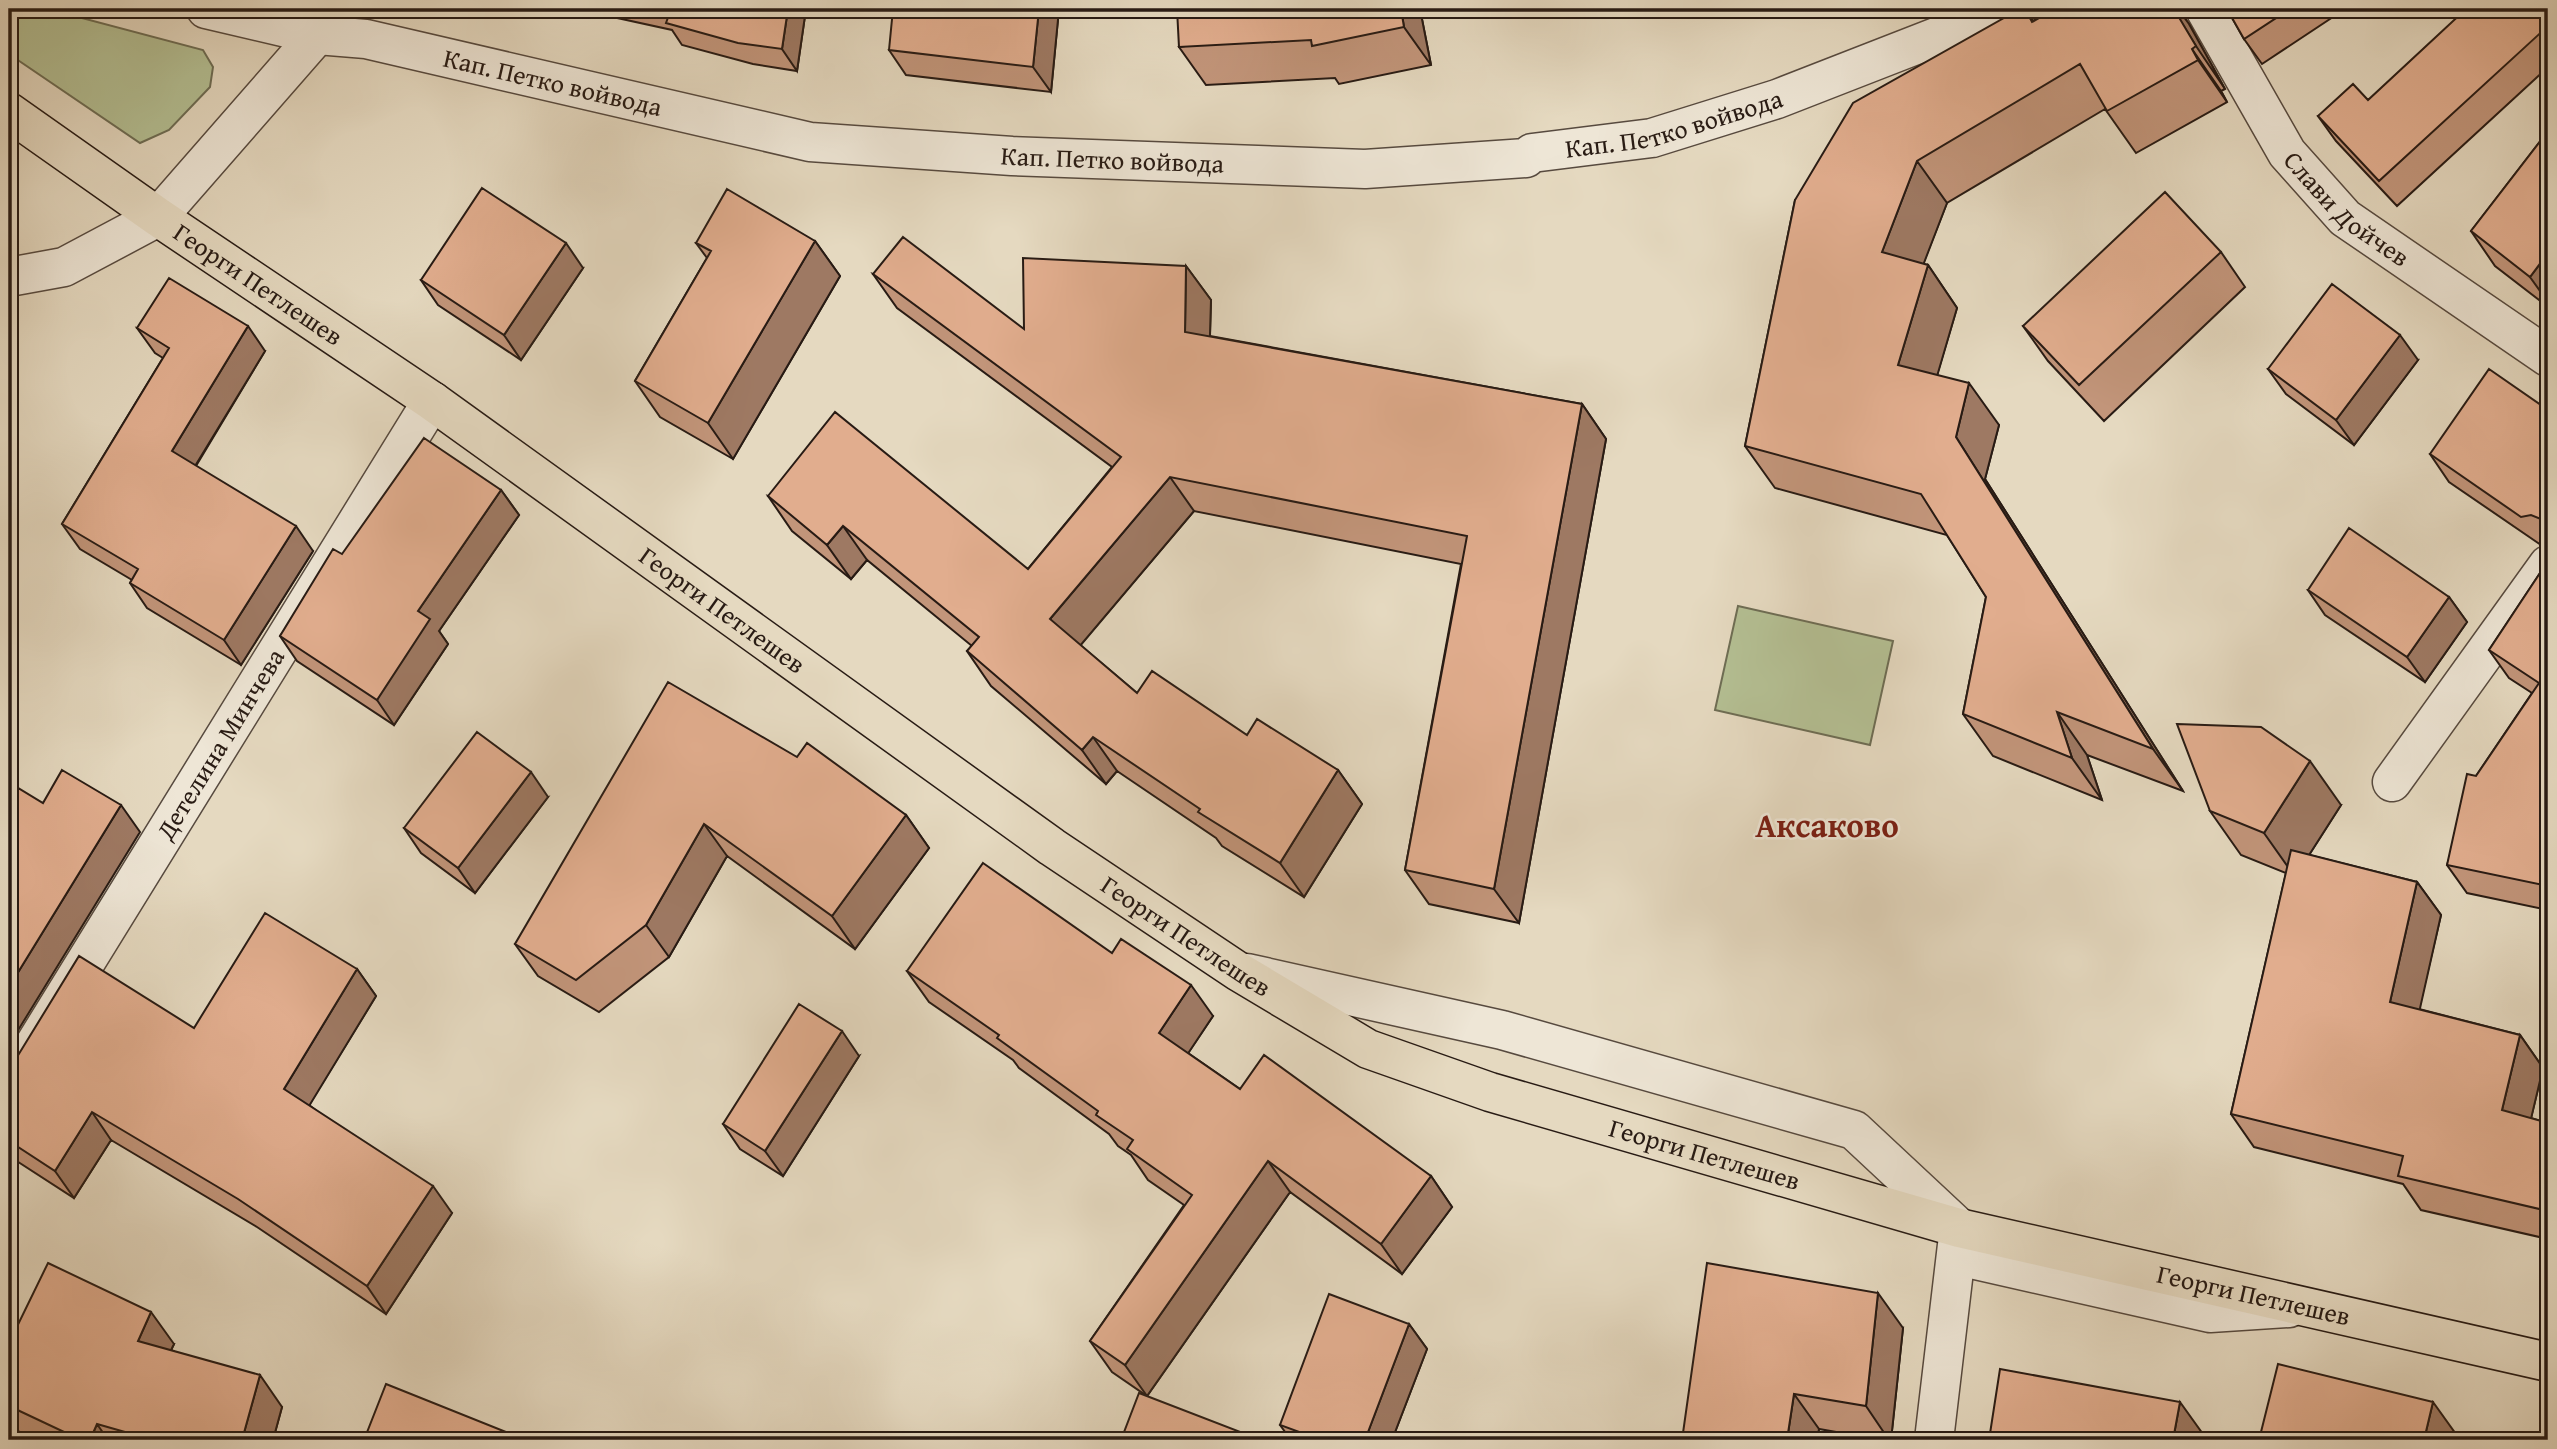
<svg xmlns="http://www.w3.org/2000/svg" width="2557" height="1449" viewBox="0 0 2557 1449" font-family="'Gentium Book Plus',serif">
<rect width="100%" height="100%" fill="#e5d9c0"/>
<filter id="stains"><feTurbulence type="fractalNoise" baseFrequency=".00286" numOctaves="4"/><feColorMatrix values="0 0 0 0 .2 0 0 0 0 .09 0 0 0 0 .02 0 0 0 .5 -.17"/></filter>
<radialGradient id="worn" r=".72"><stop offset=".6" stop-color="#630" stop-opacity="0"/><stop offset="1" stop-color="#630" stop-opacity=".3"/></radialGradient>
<path fill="#b4bf93" stroke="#6e6d54" stroke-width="2" d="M 9,9 L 48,9 L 203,50 L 213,67 L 210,87 L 169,130 L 140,143 L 9,54 Z
M 1738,606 L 1893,641 L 1870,745 L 1715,710 Z"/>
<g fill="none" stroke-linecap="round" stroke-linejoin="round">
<defs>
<g id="minor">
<path id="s1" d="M 206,9 L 317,35 L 366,39 L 810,142 L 1012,156 L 1365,169 L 1526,158 L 1532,153 L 1652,138 L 1777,99 L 2008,9"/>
<path id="s2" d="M 2205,9 L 2287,153 L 2345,218 L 2548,357"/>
<path d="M 9,277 L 64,267 L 158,217 L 317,35 L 332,9"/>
<path d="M 2392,782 L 2548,565"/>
<path d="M 1247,973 L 1502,1030 L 1854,1130 L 1959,1228 L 1934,1440"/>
<path id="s3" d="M 9,1086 L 432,401"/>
<path d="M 1958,1256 L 2210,1313 L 2289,1308"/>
</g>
<g id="major">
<path id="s4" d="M 9,112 L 158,217 L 432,401 L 1052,847 L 1239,972 L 1368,1049 L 1490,1092 L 1959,1228 L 2548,1362"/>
</g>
</defs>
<use href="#minor" stroke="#574a3f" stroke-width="41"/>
<use href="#major" stroke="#281b14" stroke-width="41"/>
<use href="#minor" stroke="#eee6d6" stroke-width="38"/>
<use href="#major" stroke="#e5d9c0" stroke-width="38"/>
</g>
<path fill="#c2957a" stroke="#281b14" stroke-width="2" d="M 552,9 L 573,9 L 572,14 Z
M 576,9 L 806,9 L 797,71 L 753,64 L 682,45 L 672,30 Z
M 1059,9 L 1051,92 L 906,75 L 889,50 Z
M 1420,9 L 1431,65 L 1339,84 L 1335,78 L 1206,85 L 1179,47 Z
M 2025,9 L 2033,21 L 2055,9 L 2178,9 L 2189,24 L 2225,89 L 2221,91 L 2227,102 L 2136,153 L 2105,109 L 1947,203 L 1923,264 L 1928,265 L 1957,308 L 1937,375 L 1999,425 L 1985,479 L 2183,791 L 2087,755 L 2102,800 L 1993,756 L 1963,714 L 1986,597 L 1947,535 L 1775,488 L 1745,446 L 1795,200 Z
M 2227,9 L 2345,9 L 2262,64 L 2244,39 Z
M 2548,9 L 2548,67 L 2397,206 L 2336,141 L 2318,116 L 2368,100 Z
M 2548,131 L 2548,307 L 2495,266 L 2471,231 Z
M 815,241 L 840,276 L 733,459 L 660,417 L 635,381 L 707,258 L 696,243 Z
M 2221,252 L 2245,287 L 2104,421 L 2048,361 L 2023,326 Z
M 1186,266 L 1211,300 L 1210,336 L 1582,404 L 1606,439 L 1519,923 L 1429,904 L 1405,870 L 1461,564 L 1194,511 L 1080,645 L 1137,693 L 1338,770 L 1362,804 L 1304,897 L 1222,846 L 1216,838 L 1117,771 L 1106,784 L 991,686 L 967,651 L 972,646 L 867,560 L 851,579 L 792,531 L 768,496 L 1028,569 L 1112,467 L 897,308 L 873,274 L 1024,329 Z
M 583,268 L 521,360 L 438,305 L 421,280 Z
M 137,328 L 265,351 L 196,466 L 313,551 L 241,665 L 147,608 L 130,583 L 132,580 L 80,549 L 62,524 L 163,358 L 155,353 Z
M 2418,360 L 2354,445 L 2286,394 L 2268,369 Z
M 2548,410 L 2548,544 L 2541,545 L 2449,482 L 2430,454 Z
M 501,490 L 519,515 L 439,631 L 448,644 L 394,725 L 297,661 L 280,636 L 342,554 Z
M 2548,561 L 2548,910 L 2467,893 L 2447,865 L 2476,776 L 2532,693 L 2509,678 L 2489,650 Z
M 2308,590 L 2449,597 L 2467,622 L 2425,682 L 2325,615 Z
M 797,757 L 906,815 L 929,848 L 855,949 L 727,856 L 669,957 L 599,1012 L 538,976 L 515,944 Z
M 548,797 L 475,893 L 421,853 L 404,828 Z
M 2341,805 L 2309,855 L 2417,882 L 2441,915 L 2419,1009 L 2520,1035 L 2543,1068 L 2531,1118 L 2548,1123 L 2548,1239 L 2421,1210 L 2403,1184 L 2254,1147 L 2231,1114 L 2286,873 L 2241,855 L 2210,811 Z
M 1112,953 L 1213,1016 L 1188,1053 L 1240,1089 L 1431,1176 L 1452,1207 L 1402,1274 L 1290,1192 L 1147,1396 L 1112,1372 L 1090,1341 L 1184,1205 L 1148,1180 L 1131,1155 L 1118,1146 L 1109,1134 L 1019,1068 L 1013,1060 L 929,1002 L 907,971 Z
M 357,969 L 376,996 L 309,1105 L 452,1213 L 386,1314 L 257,1227 L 111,1140 L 74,1198 L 9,1156 L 9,1070 L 194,1028 Z
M 859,1056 L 783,1176 L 740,1149 L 723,1124 Z
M 1409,1324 L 1427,1349 L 1392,1440 L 1291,1440 L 1280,1425 Z
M 1903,1328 L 1891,1440 L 1881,1440 L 1819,1429 L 1817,1440 L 1682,1440 Z
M 9,1343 L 174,1344 L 171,1350 L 282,1407 L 273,1440 L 37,1440 L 9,1427 Z"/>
<path fill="#9e7963" stroke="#281b14" stroke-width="2" d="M 788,9 L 806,9 L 797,71 L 782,49 Z
M 1039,9 L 1059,9 L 1051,92 L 1033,67 Z
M 1401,9 L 1420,9 L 1431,65 L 1404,27 Z
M 2173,9 L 2178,9 L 2189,24 L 2225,89 L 2196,46 Z
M 2192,49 L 2221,91 L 2227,102 L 2198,60 Z
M 1917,161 L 1947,203 L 1912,294 L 1882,252 Z
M 815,241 L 840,276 L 733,459 L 708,423 Z
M 566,243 L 583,268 L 521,360 L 504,335 Z
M 2548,253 L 2548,302 L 2530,277 Z
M 1928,265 L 1957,308 L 1928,407 L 1898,365 Z
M 1186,266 L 1211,300 L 1209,366 L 1185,332 Z
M 248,326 L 265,351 L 189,476 L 172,451 Z
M 2400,335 L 2418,360 L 2354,445 L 2336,420 Z
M 1969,383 L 1999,425 L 1985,479 L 2183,791 L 2153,749 L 1956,437 Z
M 1582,404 L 1606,439 L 1519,923 L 1494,889 Z
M 1170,477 L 1194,511 L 1074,653 L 1050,619 Z
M 501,490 L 519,515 L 439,631 L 448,644 L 394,725 L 377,700 L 418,611 Z
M 296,526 L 313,551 L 241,665 L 224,640 Z
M 843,526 L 867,560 L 851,579 L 827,545 Z
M 2449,597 L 2467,622 L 2425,682 L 2407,657 Z
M 2057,712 L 2087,755 L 2102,800 L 2072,758 Z
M 1093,737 L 1117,771 L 1106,784 L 1082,750 Z
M 2310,761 L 2341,805 L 2295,877 L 2264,833 Z
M 1338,770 L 1362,804 L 1304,897 L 1280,863 Z
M 531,772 L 548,797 L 475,893 L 458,868 Z
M 121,805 L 140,832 L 9,1045 L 9,987 Z
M 906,815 L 929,848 L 855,949 L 832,916 Z
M 704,824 L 727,856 L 669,957 L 646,925 Z
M 2417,882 L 2441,915 L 2414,1035 L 2390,1002 Z
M 357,969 L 376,996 L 303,1116 L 284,1089 Z
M 1191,985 L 1213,1016 L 1181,1064 L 1159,1033 Z
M 842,1031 L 859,1056 L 783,1176 L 765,1151 Z
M 2520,1035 L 2543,1068 L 2525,1144 L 2502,1110 Z
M 92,1112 L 111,1140 L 74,1198 L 55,1171 Z
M 1268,1161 L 1290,1192 L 1147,1396 L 1125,1365 Z
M 1431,1176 L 1452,1207 L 1402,1274 L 1381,1244 Z
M 433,1186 L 452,1213 L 386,1314 L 367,1286 Z
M 1878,1293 L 1903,1328 L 1891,1440 L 1889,1440 L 1866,1406 Z
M 151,1312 L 174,1344 L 160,1373 L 138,1341 Z
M 1409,1324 L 1427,1349 L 1392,1440 L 1365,1440 Z
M 260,1375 L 282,1407 L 273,1440 L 242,1440 Z
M 1794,1394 L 1819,1429 L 1817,1440 L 1787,1440 Z
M 2180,1402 L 2205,1437 L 2204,1440 L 2173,1440 Z
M 2433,1402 L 2458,1437 L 2457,1440 L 2424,1440 Z
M 97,1424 L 108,1440 L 90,1440 Z
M 1243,1433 L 1248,1440 L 1240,1440 Z"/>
<path fill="#e1ad8e" stroke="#281b14" stroke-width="2" d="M 657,9 L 788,9 L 782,49 L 738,43 L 666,23 L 670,12 Z
M 893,9 L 1039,9 L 1033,67 L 889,50 Z
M 1177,9 L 1401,9 L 1404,27 L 1312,46 L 1311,40 L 1179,47 Z
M 2020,9 L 2025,9 L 2032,22 L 2055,9 L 2174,9 L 2196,46 L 2192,49 L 2198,60 L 2107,111 L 2080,64 L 1917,161 L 1882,252 L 1928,265 L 1898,365 L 1969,383 L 1956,437 L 2153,749 L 2057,712 L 2072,758 L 1963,714 L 1986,597 L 1921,494 L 1745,446 L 1795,200 L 1853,103 Z
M 2227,9 L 2290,9 L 2244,39 Z
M 2466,9 L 2548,9 L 2548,26 L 2379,181 L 2318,116 L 2353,84 L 2368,100 Z
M 2548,131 L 2548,253 L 2530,277 L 2471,231 Z
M 482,188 L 566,243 L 504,335 L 421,280 Z
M 727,189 L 815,241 L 708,423 L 635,381 L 711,251 L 696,243 Z
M 2165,192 L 2221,252 L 2079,385 L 2023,326 Z
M 903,237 L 1024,329 L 1023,258 L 1186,266 L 1185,332 L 1582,404 L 1494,889 L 1405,870 L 1467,536 L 1170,477 L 1050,619 L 1137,693 L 1152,671 L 1247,735 L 1257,719 L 1338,770 L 1280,863 L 1198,812 L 1200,809 L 1093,737 L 1082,750 L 967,651 L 979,637 L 843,526 L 827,545 L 768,496 L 835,412 L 1028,569 L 1121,457 L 873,274 Z
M 169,278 L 248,326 L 172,451 L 296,526 L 224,640 L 130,583 L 138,569 L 62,524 L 169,348 L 137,328 Z
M 2332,284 L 2400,335 L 2336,420 L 2268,369 Z
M 2489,369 L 2548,410 L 2548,529 L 2541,519 L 2531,515 L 2521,517 L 2430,454 Z
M 424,438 L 501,490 L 418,611 L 430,619 L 377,700 L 280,636 L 333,549 L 342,554 Z
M 2349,528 L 2449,597 L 2407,657 L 2308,590 Z
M 2548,561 L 2548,886 L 2447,865 L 2467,774 L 2476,776 L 2539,683 L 2489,650 Z
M 668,682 L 797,757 L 807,743 L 906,815 L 832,916 L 704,824 L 646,925 L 576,980 L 515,944 Z
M 2177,724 L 2261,727 L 2310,761 L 2264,833 L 2210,811 Z
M 477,732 L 531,772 L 458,868 L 404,828 Z
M 62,770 L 121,805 L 9,987 L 9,804 L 18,788 L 43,803 Z
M 2291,850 L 2417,882 L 2390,1002 L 2520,1035 L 2502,1110 L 2548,1123 L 2548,1211 L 2398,1176 L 2403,1156 L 2231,1114 Z
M 983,863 L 1112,953 L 1121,939 L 1191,985 L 1159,1033 L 1240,1089 L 1264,1055 L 1431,1176 L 1381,1244 L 1268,1161 L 1125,1365 L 1090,1341 L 1192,1195 L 1127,1149 L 1133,1140 L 1096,1115 L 1098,1111 L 997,1038 L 999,1035 L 907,971 Z
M 265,913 L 357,969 L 284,1089 L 433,1186 L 367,1286 L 238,1199 L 92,1112 L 55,1171 L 9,1141 L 9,1070 L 79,956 L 194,1028 Z
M 799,1004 L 842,1031 L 765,1151 L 723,1124 Z
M 2548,1215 L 2548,1229 L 2544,1228 Z
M 48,1263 L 151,1312 L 138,1341 L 260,1375 L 242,1440 L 153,1440 L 97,1424 L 90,1440 L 81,1440 L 9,1406 L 9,1343 Z
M 1707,1263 L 1878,1293 L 1866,1406 L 1794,1394 L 1787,1440 L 1682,1440 Z
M 1329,1294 L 1409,1324 L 1365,1440 L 1321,1440 L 1280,1425 Z
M 2278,1364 L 2433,1402 L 2424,1440 L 2259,1440 Z
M 2000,1369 L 2180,1402 L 2173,1440 L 1989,1440 Z
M 386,1384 L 526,1440 L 364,1440 Z
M 1139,1393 L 1243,1433 L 1240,1440 L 1121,1440 Z"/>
<g text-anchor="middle" stroke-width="5" stroke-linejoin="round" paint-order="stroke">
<g font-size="26" fill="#281b14" stroke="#eee6d6">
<text dy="9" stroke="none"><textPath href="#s1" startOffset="355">Кап. Петко войвода</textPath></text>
<text dy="9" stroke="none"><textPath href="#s1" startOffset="1489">Кап. Петко войвода</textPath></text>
<text dy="9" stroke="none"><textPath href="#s1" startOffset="922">Кап. Петко войвода</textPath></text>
<text dy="9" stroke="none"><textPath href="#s2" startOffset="248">Слави Дойчев</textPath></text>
<text dy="9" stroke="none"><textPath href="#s4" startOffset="303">Георги Петлешев</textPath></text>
<text dy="9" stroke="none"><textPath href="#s4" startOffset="870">Георги Петлешев</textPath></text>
<text dy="9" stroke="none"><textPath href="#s3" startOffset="402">Детелина Минчева</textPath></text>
<text dy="9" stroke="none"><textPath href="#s4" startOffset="1437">Георги Петлешев</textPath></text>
<text dy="9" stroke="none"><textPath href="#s4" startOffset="2004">Георги Петлешев</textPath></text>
<text dy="9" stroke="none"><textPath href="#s4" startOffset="2571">Георги Петлешев</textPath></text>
</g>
<g font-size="33" font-weight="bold" fill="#7a1f14" stroke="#eee6d6">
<text x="1827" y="837">Аксаково</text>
</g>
</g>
<rect width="2557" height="1449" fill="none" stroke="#e5d9c0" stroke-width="35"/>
<rect x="10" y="10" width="2536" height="1428" fill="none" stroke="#281b14" stroke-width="3.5"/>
<rect x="18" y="18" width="2522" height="1414" fill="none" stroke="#281b14" stroke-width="2"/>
<rect width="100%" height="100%" filter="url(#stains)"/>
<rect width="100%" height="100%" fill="url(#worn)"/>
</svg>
